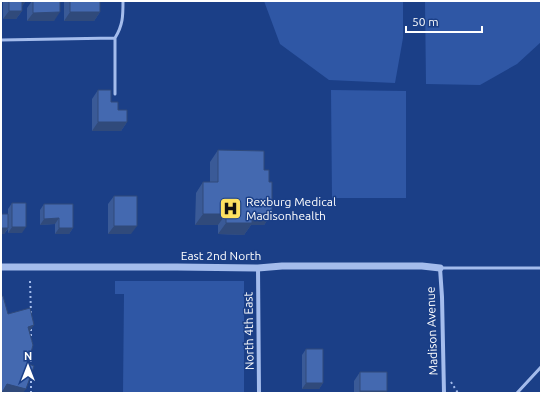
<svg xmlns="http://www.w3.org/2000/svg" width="542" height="394" viewBox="0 0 542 394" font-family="Ubuntu,sans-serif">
<rect width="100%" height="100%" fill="#1b3f87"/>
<path fill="#2f57a5" d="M 264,1 L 403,1 L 403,38 L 395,83 L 329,80 L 280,44 Z
M 425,1 L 541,1 L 541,42 L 517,64 L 480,85 L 426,84 Z
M 331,90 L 406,91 L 406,198 L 332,198 Z
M 115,281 L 244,281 L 244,393 L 123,393 L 124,294 L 115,294 Z"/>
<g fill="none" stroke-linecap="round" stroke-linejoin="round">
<path stroke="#a4bcec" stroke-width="2" stroke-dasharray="2 3" stroke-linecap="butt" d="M 30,281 L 31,315
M 31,341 L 31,328
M 31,367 L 31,350
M 451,382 L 458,393
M 31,393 L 31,372"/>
<path stroke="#a4bcec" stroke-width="3" d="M 115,38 L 115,94
M 1,40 L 115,38 C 123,25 123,16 123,1
M 440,268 L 541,268
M 517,393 L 541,367"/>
<path stroke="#a4bcec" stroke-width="4" d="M 258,268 L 259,393
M 440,268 L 442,297 L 444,393"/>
<path stroke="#a4bcec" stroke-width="7" d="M 1,267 L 177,267 L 258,268 L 282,266 L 422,266 L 440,268"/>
</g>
<path fill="#3a5a97" d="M 3,1 L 26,1 L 22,6 L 22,11 L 16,19 L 3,19 Z
M 32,1 L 60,1 L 54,21 L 27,21 L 27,8 Z
M 64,1 L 100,1 L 100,12 L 94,21 L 64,21 Z
M 98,90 L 111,102 L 127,122 L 121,131 L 92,131 L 92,99 Z
M 218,150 L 264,170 L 269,182 L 272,214 L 264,225 L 251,225 L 244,235 L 218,234 L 218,225 L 195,225 L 196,193 L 203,182 L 210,182 L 210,162 Z
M 114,196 L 131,234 L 108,234 L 108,204 Z
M 12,203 L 22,233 L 8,233 L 8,229 L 4,234 L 1,234 L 8,214 L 8,209 Z
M 44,204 L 73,228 L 69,234 L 55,234 L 55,224 L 40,225 L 40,210 Z
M 306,349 L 323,383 L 319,389 L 302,389 L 302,355 Z
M 360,372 L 386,393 L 354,393 L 354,381 Z"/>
<path fill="#304a7b" d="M 19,1 L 26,1 L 22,6 L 15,6 Z
M 9,11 L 22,11 L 16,19 L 3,19 Z
M 60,12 L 54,21 L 27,21 L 33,13 Z
M 70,12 L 100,12 L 94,21 L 64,21 Z
M 98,122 L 127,122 L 121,131 L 92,131 Z
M 203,214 L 226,214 L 218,225 L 195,225 Z
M 252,214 L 272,214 L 264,225 L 251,225 L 244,235 L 218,234 L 226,223 Z
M 59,218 L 55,224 L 40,225 L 44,219 Z
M 114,226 L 137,226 L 131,234 L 108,234 Z
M 12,227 L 26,227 L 22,233 L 8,233 Z
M 1,228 L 8,228 L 4,234 L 1,234 Z
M 59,228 L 73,228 L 69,234 L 55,234 Z
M 34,325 L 26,337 L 28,327 Z
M 306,383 L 323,383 L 319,389 L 302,389 Z
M 7,384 L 26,389 L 23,393 L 1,393 L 1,392 Z
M 360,391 L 387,391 L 386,393 L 358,393 Z"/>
<path fill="#4469b0" stroke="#304a7b" d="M 9,1 L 22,1 L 22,11 L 9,11 Z
M 33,1 L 60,1 L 60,12 L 33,13 Z
M 70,1 L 100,1 L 100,12 L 70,12 Z
M 98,90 L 111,90 L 111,102 L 118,102 L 118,110 L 127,110 L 127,122 L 98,122 Z
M 218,150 L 264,151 L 264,170 L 269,170 L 269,182 L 272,182 L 272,214 L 252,214 L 252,223 L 226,223 L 226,214 L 203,214 L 203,182 L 218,182 Z
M 114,196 L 137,196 L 137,226 L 114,226 Z
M 12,203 L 26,203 L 26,227 L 12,227 Z
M 44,204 L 73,204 L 73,228 L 59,228 L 59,218 L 44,219 Z
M 1,214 L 8,214 L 8,228 L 1,228 Z
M 1,296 L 3,296 L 8,314 L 30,308 L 34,325 L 28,327 L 33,345 L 28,364 L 34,366 L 26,389 L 7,384 L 3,391 L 1,392 Z
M 306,349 L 323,349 L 323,383 L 306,383 Z
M 360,372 L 387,372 L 387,391 L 360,391 Z"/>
<defs>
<symbol id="hospital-square" viewBox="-11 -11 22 22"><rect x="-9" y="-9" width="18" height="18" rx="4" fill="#fde161" stroke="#1b3f87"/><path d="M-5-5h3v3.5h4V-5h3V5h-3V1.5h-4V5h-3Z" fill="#111"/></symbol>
</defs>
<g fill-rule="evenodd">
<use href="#hospital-square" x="218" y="196" width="25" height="25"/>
</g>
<g text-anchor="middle" stroke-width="3" stroke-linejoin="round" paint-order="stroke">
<g font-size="12" fill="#fff" stroke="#1b3f87" text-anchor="start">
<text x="246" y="206">Rexburg Medical<tspan x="246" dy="14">Madisonhealth</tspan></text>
</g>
<g font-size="12" fill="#fff" stroke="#1b3f87">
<text x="221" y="260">East 2nd North</text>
<text transform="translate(249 331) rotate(-91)" y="4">North 4th East</text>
<text transform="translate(432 331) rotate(-92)" y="4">Madison Avenue</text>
</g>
</g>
<rect width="542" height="394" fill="none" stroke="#ffffff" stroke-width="4"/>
<g transform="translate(28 366)" stroke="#1b3f87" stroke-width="3" paint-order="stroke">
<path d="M0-3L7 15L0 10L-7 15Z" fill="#ffffff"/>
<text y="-6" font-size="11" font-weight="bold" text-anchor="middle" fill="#ffffff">N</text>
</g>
<path d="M406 26v6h76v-6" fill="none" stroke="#ffffff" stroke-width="2"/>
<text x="412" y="26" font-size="12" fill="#ffffff" stroke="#1b3f87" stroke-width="3" paint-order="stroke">50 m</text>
</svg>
